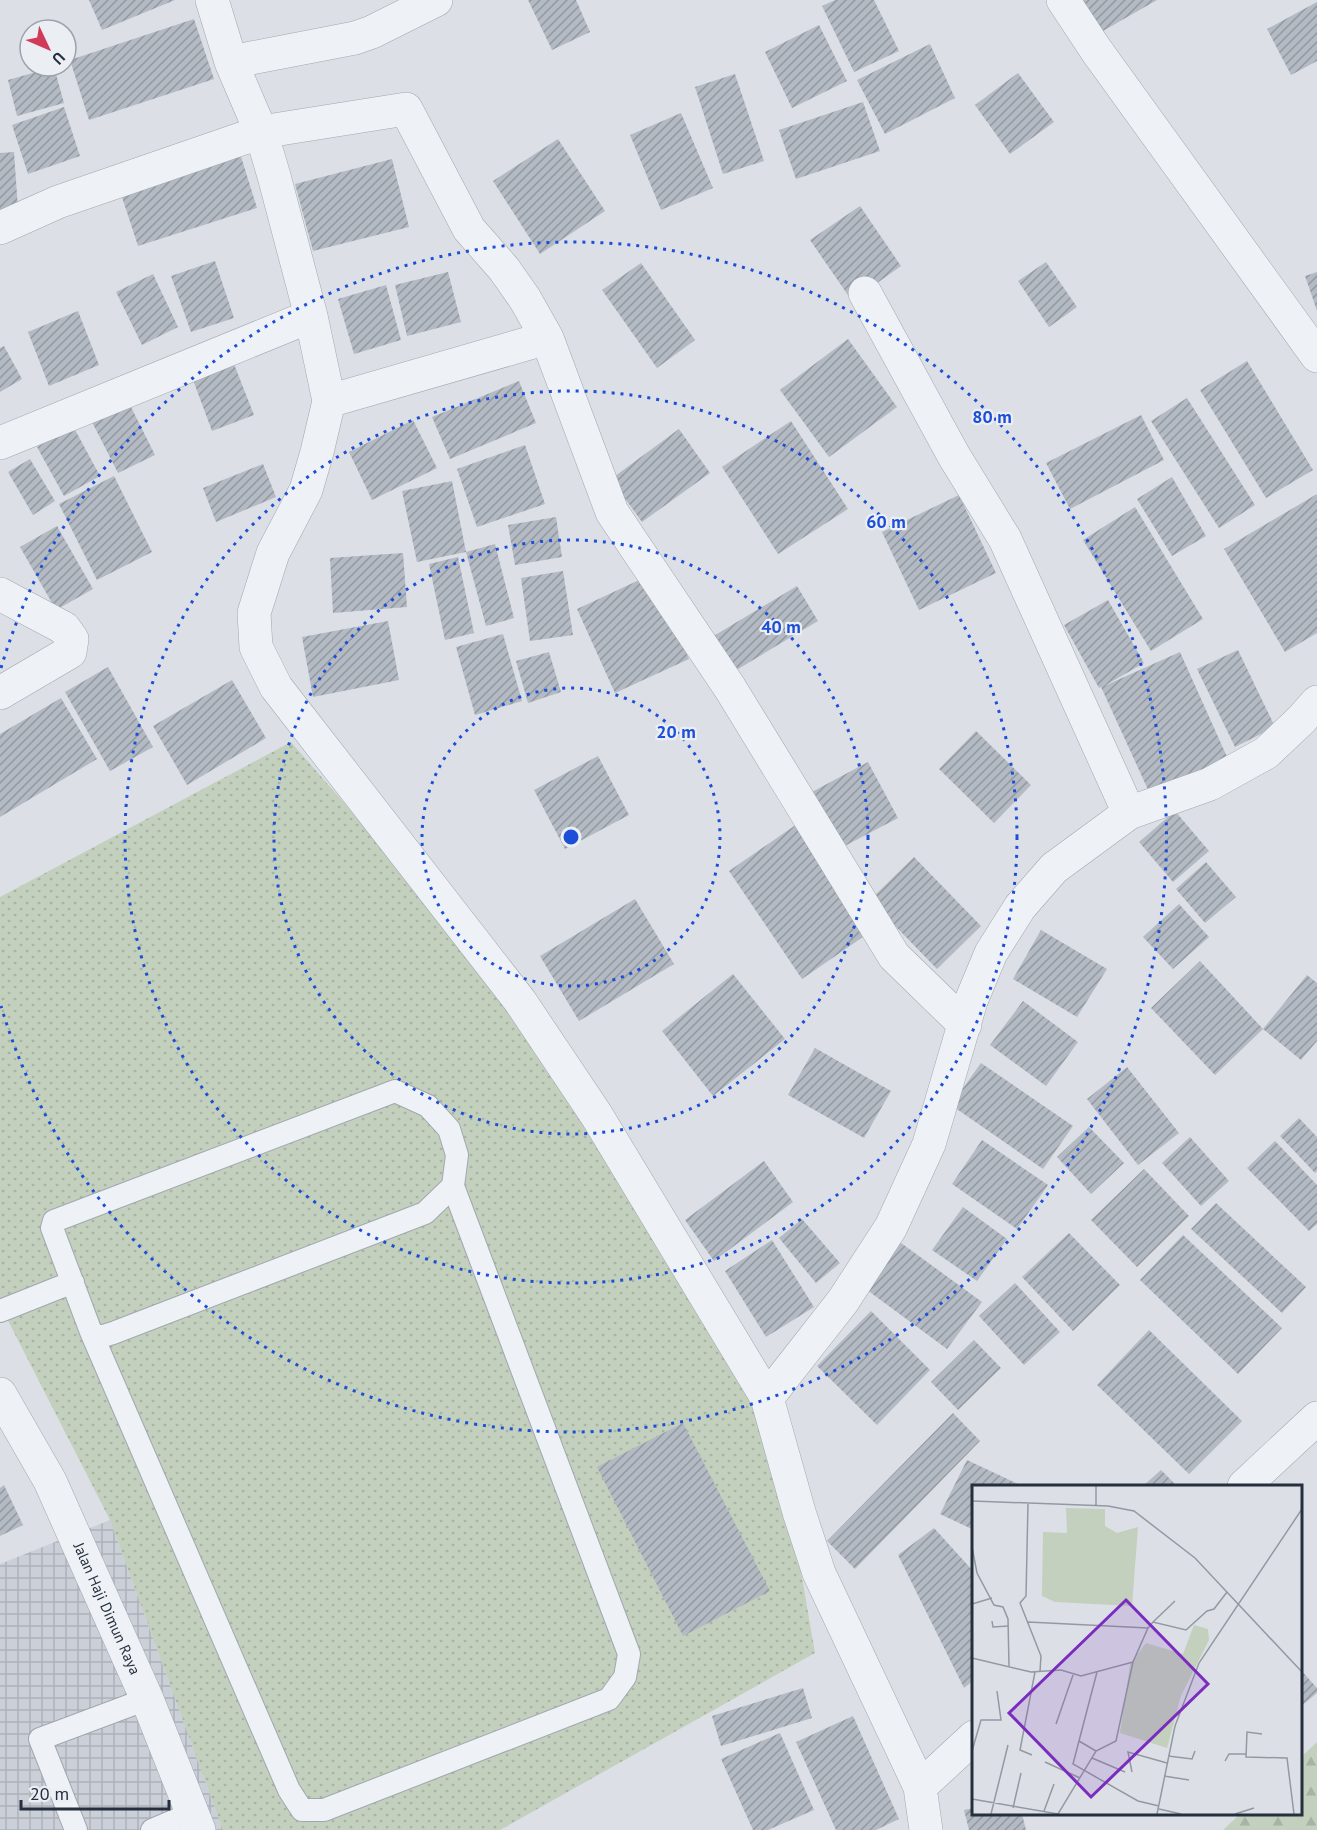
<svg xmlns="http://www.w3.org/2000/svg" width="1317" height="1830" viewBox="0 0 1317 1830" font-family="'PT Sans',sans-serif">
<defs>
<pattern id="industrial-grid" width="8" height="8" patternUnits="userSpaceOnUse" patternTransform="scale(1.5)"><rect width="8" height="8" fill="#cacfd8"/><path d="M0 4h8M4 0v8" fill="none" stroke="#adb2ba"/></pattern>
<pattern id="green-dots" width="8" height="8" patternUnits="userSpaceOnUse" patternTransform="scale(1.5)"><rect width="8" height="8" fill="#c2d0bd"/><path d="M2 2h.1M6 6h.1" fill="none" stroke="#a7b3a3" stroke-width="1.8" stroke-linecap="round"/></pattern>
<pattern id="forest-firs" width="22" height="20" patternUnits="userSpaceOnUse" patternTransform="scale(1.5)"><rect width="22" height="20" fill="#c2d0bd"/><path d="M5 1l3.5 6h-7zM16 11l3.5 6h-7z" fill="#a7b3a3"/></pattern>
<pattern id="building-hatch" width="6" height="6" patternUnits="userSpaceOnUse" patternTransform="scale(1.5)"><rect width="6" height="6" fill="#b3bac3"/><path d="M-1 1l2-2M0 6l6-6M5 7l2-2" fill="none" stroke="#9198a0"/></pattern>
</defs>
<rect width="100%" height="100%" fill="#dce0e6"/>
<path fill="url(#industrial-grid)" d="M 110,1520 L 223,1830 L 0,1830 L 0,1564 Z"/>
<path fill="url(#green-dots)" d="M 291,742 L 507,990 L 765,1362 L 815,1653 L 500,1830 L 223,1830 L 110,1520 L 0,1305 L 0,897 Z"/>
<path fill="url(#forest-firs)" d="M 1317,1742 L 1317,1830 L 1223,1830 L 1240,1814 L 1300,1814 L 1301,1757 Z"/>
<path fill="url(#building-hatch)" d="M 89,0 L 175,0 L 102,30 Z
M 528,0 L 576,0 L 590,32 L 552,50 Z
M 835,0 L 874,0 L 899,51 L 854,72 L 822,6 Z
M 1077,0 L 1157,0 L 1096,35 Z
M 1317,2 L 1317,61 L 1291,75 L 1267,29 Z
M 194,19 L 214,79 L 89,120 L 70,60 Z
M 819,25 L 847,81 L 792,108 L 765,52 Z
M 930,44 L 955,98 L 885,134 L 857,80 Z
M 54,67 L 64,103 L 17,116 L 8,80 Z
M 1018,73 L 1054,122 L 1010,154 L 975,105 Z
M 735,74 L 764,161 L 723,174 L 695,87 Z
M 863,102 L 880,151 L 796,179 L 779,130 Z
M 64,107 L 80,156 L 28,174 L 12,125 Z
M 681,113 L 713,188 L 661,210 L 630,135 Z
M 558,139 L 605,211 L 540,254 L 493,181 Z
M 238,147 L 257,208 L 138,246 L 118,185 Z
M 14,152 L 18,209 L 0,211 L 0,153 Z
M 392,159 L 409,227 L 313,251 L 295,184 Z
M 860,206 L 901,266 L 852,301 L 810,240 Z
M 215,261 L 234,318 L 191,332 L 171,276 Z
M 1046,262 L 1077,307 L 1049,327 L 1018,281 Z
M 641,263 L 695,340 L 657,368 L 602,290 Z
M 448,272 L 461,322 L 407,336 L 395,285 Z
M 1317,272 L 1317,311 L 1305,276 Z
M 153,274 L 178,327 L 142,345 L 116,292 Z
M 386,285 L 401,340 L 354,354 L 338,299 Z
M 78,311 L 99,365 L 49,386 L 28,332 Z
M 848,339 L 897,407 L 829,457 L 780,390 Z
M 4,346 L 22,379 L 0,392 L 0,348 Z
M 1247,361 L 1313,470 L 1266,498 L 1200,390 Z
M 234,364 L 254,415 L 212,431 L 193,380 Z
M 519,381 L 536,423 L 450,459 L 432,417 Z
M 1187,398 L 1255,505 L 1219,528 L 1151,421 Z
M 129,403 L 155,455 L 118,473 L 92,422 Z
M 1141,415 L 1164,460 L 1070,509 L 1046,463 Z
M 413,420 L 437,468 L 372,500 L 349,452 Z
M 791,421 L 848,509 L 778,554 L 722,467 Z
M 73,426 L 100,476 L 64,496 L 37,447 Z
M 679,429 L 710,473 L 642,522 L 611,479 Z
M 525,445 L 545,504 L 477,527 L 457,469 Z
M 30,459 L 55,501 L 33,515 L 8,472 Z
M 263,464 L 276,497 L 216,522 L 203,488 Z
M 114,476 L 152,552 L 97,580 L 59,504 Z
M 1172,477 L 1206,536 L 1172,556 L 1137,499 Z
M 452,481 L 466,552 L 417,562 L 402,491 Z
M 1317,494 L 1317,633 L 1285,652 L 1224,549 Z
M 959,495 L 996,573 L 919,610 L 882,532 Z
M 1135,507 L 1203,619 L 1151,651 L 1083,540 Z
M 556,517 L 562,557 L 515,565 L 508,525 Z
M 57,526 L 93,589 L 56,610 L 20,547 Z
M 495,544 L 514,618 L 486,626 L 466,552 Z
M 403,553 L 407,607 L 333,613 L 330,558 Z
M 458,557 L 474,633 L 445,640 L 429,564 Z
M 563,571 L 573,635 L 530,641 L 521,578 Z
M 650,575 L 689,659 L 615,693 L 577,609 Z
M 797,586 L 818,621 L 733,672 L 712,637 Z
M 1108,600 L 1144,663 L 1104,686 L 1180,652 L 1228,759 L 1150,794 L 1101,687 L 1099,688 L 1064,625 Z
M 388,621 L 399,680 L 313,697 L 302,637 Z
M 503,634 L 522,701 L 475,715 L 456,647 Z
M 1238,650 L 1275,727 L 1235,747 L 1197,669 Z
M 549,652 L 561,692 L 528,703 L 516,661 Z
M 108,667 L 153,747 L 110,771 L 65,692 Z
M 232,680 L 266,738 L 187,785 L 153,726 Z
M 61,698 L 97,759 L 0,817 L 0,734 Z
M 976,731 L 1031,785 L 994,823 L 939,769 Z
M 598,756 L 629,815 L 565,849 L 534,790 Z
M 868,762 L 898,818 L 839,849 L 810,793 Z
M 1175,811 L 1209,851 L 1173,882 L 1139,842 Z
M 800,822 L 873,930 L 802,979 L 729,871 Z
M 914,857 L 981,926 L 937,969 L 870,900 Z
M 1206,862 L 1236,897 L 1205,923 L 1176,889 Z
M 635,899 L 674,964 L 579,1021 L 540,956 Z
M 1179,904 L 1209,937 L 1173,969 L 1143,937 Z
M 1041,930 L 1107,969 L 1077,1017 L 1013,979 Z
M 1200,961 L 1263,1029 L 1307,975 L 1317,983 L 1317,1041 L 1301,1060 L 1263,1029 L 1215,1075 L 1151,1008 Z
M 733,974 L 785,1039 L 713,1096 L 662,1031 Z
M 1023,1001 L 1078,1042 L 1046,1086 L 990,1045 Z
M 815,1048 L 891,1091 L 864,1138 L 788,1095 Z
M 981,1063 L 1073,1126 L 1043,1169 L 951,1105 Z
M 1127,1067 L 1179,1133 L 1138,1165 L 1087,1099 Z
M 1299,1118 L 1317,1137 L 1317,1171 L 1315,1173 L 1280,1136 Z
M 1089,1127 L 1124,1163 L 1091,1194 L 1057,1157 Z
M 1190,1137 L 1229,1181 L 1201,1206 L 1162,1163 Z
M 982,1140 L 1048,1185 L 1017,1229 L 952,1184 Z
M 1275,1141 L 1317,1185 L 1317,1224 L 1309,1231 L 1247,1168 Z
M 764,1161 L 793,1202 L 714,1261 L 685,1220 Z
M 1144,1169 L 1189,1216 L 1137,1267 L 1091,1220 Z
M 1216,1203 L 1306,1287 L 1282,1313 L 1191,1229 Z
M 963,1207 L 1007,1239 L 977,1281 L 932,1250 Z
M 802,1219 L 840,1263 L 816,1283 L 779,1238 Z
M 1069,1233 L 1120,1285 L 1073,1331 L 1022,1277 Z
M 1183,1235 L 1282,1328 L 1238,1374 L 1140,1280 Z
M 772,1240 L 814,1307 L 766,1337 L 725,1271 Z
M 897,1240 L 982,1302 L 947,1349 L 863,1287 Z
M 1015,1283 L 1060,1332 L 1024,1365 L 979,1316 Z
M 871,1311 L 930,1370 L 877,1425 L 817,1366 Z
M 1149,1330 L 1242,1421 L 1189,1474 L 1097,1385 Z
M 974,1340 L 1001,1368 L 958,1410 L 931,1382 Z
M 953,1413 L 980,1441 L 855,1569 L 827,1541 Z
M 683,1423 L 770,1591 L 683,1636 L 597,1467 Z
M 967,1460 L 1022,1486 L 974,1486 L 974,1530 L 940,1514 Z
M 1161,1470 L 1177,1486 L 1143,1486 Z
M 4,1485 L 23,1525 L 0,1536 L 0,1488 Z
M 934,1528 L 974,1572 L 974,1680 L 964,1688 L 898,1555 Z
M 1300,1669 L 1317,1688 L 1317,1693 L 1300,1707 Z
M 803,1688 L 812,1718 L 721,1746 L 712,1716 Z
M 853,1716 L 899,1819 L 876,1830 L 836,1830 L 796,1742 Z
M 780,1733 L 814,1810 L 768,1830 L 753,1830 L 721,1759 Z
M 974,1808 L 974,1814 L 1022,1814 L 1026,1830 L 969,1830 L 964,1810 Z"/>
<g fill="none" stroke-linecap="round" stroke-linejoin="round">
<defs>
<path id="service" d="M 395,1091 L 428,1106 L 449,1129 L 457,1155 L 453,1186 L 425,1213 L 113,1333 L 100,1337 L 91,1332 L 52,1228 L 54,1221 Z
M 0,1311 L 73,1282
M 91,1332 L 289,1790 L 302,1810 L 324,1810 L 609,1699 L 625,1677 L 629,1654 L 453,1186
M 76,1830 L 40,1739 L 147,1699
M 152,1830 L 192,1813"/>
<path id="minor" d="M 212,0 L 231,62 L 261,132 L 274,176 L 311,316 L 329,401 L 317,452 L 306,490 L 273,553 L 254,613 L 256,647 L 276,687 L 520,1001 L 597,1116 L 767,1398 L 799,1512 L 819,1573 L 920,1787 L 926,1830
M 1063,0 L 1096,50 L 1317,356
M 231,62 L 355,38 L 372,32 L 436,0
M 0,228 L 58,202 L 261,132 L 406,109 L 469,229 L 504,269 L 525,299 L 547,338 L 612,512 L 730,688 L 894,956 L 965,1025
M 865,293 L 954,456 L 1005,539 L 1129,813
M 329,401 L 547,338
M 0,443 L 311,316
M 0,594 L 64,628 L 72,639 L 70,652 L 0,693
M 767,1398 L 843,1301 L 891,1227 L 929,1144 L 971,1001 L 991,953 L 1020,907 L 1054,868 L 1129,813 L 1210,784 L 1266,753 L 1301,720 L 1317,702
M 1244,1486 L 1317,1418
M 920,1787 L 974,1737"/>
<g id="tertiary">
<path id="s1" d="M 0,1394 L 50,1481 L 147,1699 L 199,1830"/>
</g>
</defs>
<use href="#service" stroke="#a1a7b0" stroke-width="24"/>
<use href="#minor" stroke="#a1a7b0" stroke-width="34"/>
<use href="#tertiary" stroke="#a1a7b0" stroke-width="34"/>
<use href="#service" stroke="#eef1f5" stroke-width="22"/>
<use href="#minor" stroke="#eef1f5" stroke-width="33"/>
<use href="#tertiary" stroke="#eef1f5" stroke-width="33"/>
</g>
<g fill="none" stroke="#1d4ed8" stroke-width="3" stroke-dasharray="3 6">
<circle cx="571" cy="837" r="149"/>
<circle cx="571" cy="837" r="297"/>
<circle cx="571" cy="837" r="446"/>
<path d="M1 668A595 595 0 1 1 1 1006"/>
</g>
<g text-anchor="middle" stroke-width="4.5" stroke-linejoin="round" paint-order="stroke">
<g font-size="15" fill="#252f3d" stroke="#ebeff4">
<text dy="5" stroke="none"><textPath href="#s1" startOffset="240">Jalan Haji Dimun Raya</textPath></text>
</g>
</g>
<g transform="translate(972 1485)">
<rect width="330" height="330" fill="#dce0e6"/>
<path d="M 222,140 L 236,144 L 237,155 L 209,211 L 195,263 L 148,248 L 158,179 L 174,158 L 211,169 Z" fill="#c2d0bd"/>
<path d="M 94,23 L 133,24 L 133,41 L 145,48 L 166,42 L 160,121 L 83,117 L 70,111 L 71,47 L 95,48 Z" fill="#c2d0bd"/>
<path fill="none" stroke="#9399a2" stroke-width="1.5" d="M 0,16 L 136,21 L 162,26 L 223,73 L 330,187M 56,18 L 54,111 L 48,118 L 69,171 L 68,186M 124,20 L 124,1M 0,62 L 5,88 L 22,120 L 31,122 L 36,134 L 37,181M 0,119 L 20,113M 20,136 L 21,142 L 37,141M 56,137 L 176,143M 181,137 L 203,116M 0,173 L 59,187 L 89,185 L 109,191 L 161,177M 125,187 L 101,279 L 166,316 L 187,321M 84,239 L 101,190M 290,249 L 275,247 L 274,272 L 315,273 L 322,329M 107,256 L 124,266M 0,266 L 9,235 L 29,235 L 25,206M 60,270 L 48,265 L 63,187M 196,271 L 220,274 L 223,266M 120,273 L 153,287M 253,276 L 257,269 L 274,269M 73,277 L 108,293M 160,287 L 156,267 L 195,278M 192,291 L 217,295M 0,314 L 86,329 L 124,266 L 144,256 L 161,177 L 176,143 L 181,137 L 214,145 L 235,126 L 242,124 L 255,107M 41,323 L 49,288M 187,324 L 209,329M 72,326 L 82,299M 19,329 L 36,260M 185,329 L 203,241 L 227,178 L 330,24M 263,329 L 282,323"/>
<path fill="#7b2cbf" fill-opacity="0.15" stroke="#7b2cbf" stroke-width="3" d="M 154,115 L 236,199 L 119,312 L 37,228 Z"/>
<rect width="330" height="330" fill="none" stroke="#252f3d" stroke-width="3"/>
</g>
<circle cx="571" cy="837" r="9" fill="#1d4ed8" stroke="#ebeff4" stroke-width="3"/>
<g font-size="18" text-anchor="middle" font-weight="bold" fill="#1d4ed8" stroke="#ebeff4" stroke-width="4.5" stroke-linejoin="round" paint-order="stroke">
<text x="992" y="423">80 m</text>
<text x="886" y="528">60 m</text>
<text x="781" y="633">40 m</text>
<text x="676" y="738">20 m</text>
</g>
<g transform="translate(48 48) rotate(134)"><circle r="28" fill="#ebeff4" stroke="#9ca2ab" stroke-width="1.5"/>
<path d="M0-4.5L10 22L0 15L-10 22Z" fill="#d03c58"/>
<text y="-9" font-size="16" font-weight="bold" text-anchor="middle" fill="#252f3d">U</text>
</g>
<path d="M21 1800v9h148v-9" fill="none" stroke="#252f3d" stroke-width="3"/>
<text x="30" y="1800" font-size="18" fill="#252f3d" stroke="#ebeff4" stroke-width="4.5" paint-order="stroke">20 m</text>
</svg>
